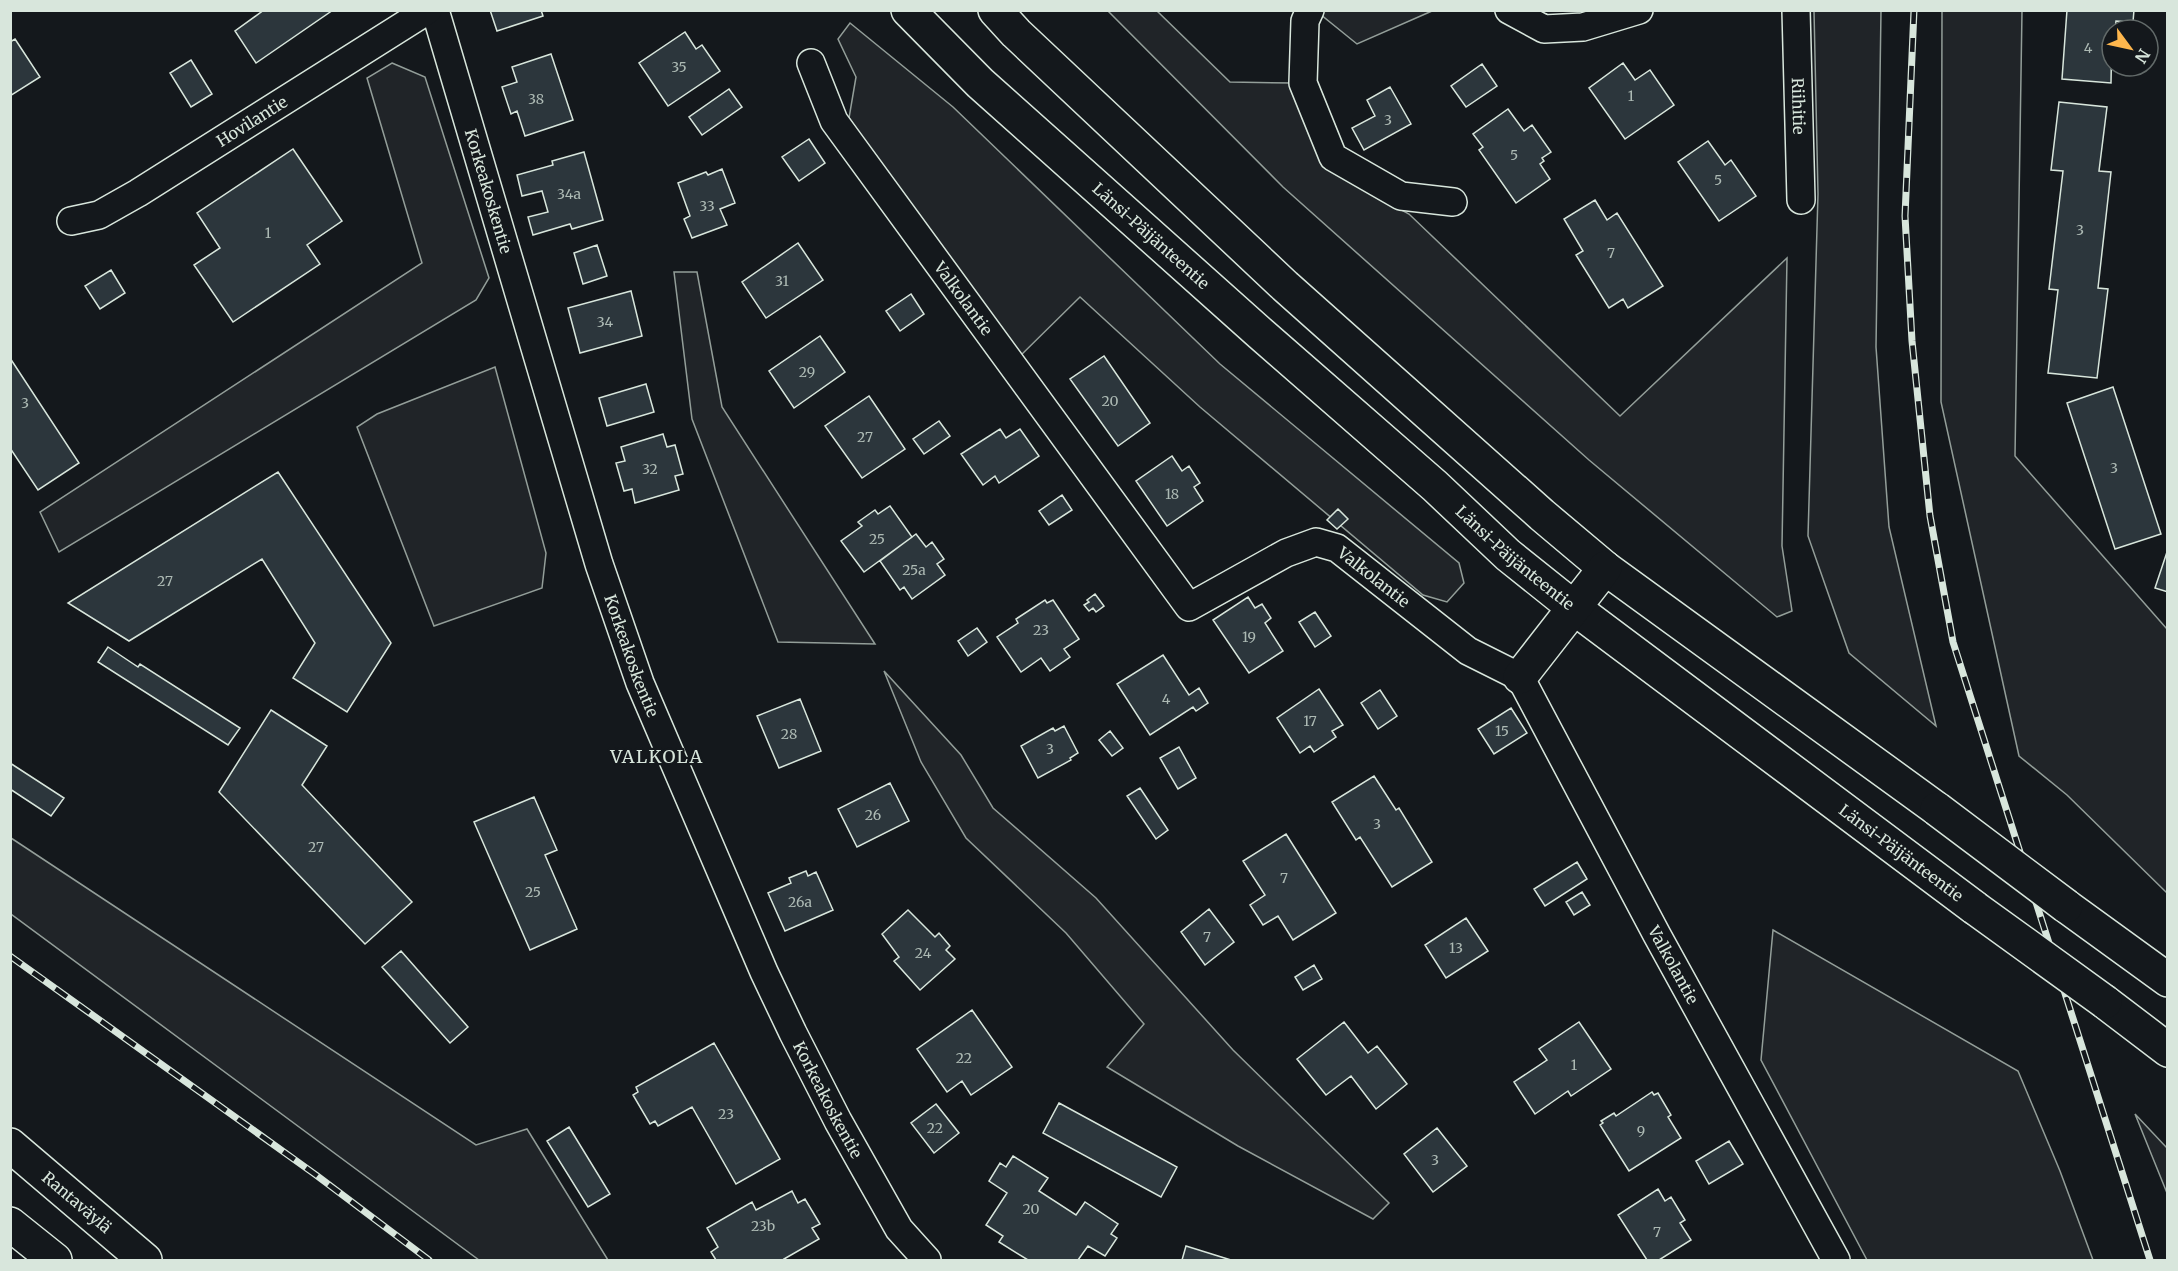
<svg xmlns="http://www.w3.org/2000/svg" width="2178" height="1271" viewBox="0 0 2178 1271" font-family="Merriweather,serif">
<rect width="100%" height="100%" fill="#14181c"/>
<path fill="#202428" stroke="#939e99" stroke-width="1.5" d="M 1322,10 L 1432,11 L 1357,44 L 1320,14 Z
M 1108,11 L 1157,11 L 1230,82 L 1293,83 L 1325,168 L 1409,214 L 1620,416 L 1787,258 L 1782,546 L 1792,611 L 1777,617 L 1589,460 L 1283,187 Z
M 1814,11 L 1881,11 L 1876,347 L 1889,527 L 1936,726 L 1849,653 L 1808,536 L 1818,194 Z
M 1942,11 L 2022,11 L 2015,456 L 2167,629 L 2167,893 L 2067,795 L 2019,756 L 1941,402 Z
M 850,23 L 953,107 L 1220,364 L 1459,563 L 1464,583 L 1447,602 L 1423,595 L 1200,407 L 1080,297 L 1016,360 L 849,118 L 856,77 L 838,39 Z
M 392,63 L 425,77 L 489,278 L 476,300 L 59,552 L 40,512 L 422,263 L 367,78 Z
M 674,272 L 697,272 L 722,407 L 875,644 L 778,642 L 692,419 Z
M 495,367 L 546,553 L 542,588 L 434,626 L 357,427 L 377,414 Z
M 884,671 L 961,755 L 993,808 L 1096,898 L 1233,1050 L 1389,1203 L 1373,1219 L 1238,1146 L 1107,1067 L 1144,1024 L 1066,933 L 966,838 L 921,762 Z
M 11,838 L 476,1145 L 527,1129 L 608,1260 L 479,1260 L 11,914 Z
M 1773,930 L 2018,1071 L 2060,1171 L 2093,1260 L 1867,1260 L 1761,1060 Z
M 2135,1114 L 2167,1148 L 2167,1193 Z"/>
<path fill="#2c363c" stroke="#d8e6dc" stroke-width="1.5" d="M 264,10 L 333,10 L 256,63 L 235,31 Z
M 490,10 L 541,10 L 543,16 L 497,31 Z
M 2067,10 L 2134,10 L 2133,22 L 2116,21 L 2115,30 L 2112,30 L 2111,83 L 2062,79 Z
M 685,32 L 696,49 L 702,45 L 720,71 L 668,106 L 639,63 Z
M 15,39 L 40,77 L 10,96 L 10,42 Z
M 551,54 L 573,120 L 525,136 L 517,111 L 511,114 L 502,87 L 517,82 L 512,67 Z
M 191,60 L 212,94 L 191,107 L 170,73 Z
M 1623,63 L 1635,80 L 1650,70 L 1674,105 L 1625,139 L 1589,88 Z
M 1482,64 L 1497,86 L 1466,107 L 1451,86 Z
M 1390,87 L 1411,124 L 1364,150 L 1352,128 L 1375,116 L 1367,100 Z
M 729,89 L 742,107 L 702,135 L 689,117 Z
M 2059,102 L 2107,107 L 2099,171 L 2111,172 L 2098,288 L 2108,289 L 2097,378 L 2048,373 L 2058,290 L 2049,289 L 2063,171 L 2051,170 Z
M 1508,109 L 1524,131 L 1532,125 L 1551,152 L 1542,158 L 1544,161 L 1540,164 L 1550,179 L 1516,203 L 1479,150 L 1483,147 L 1473,134 Z
M 809,139 L 825,163 L 799,181 L 782,157 Z
M 1708,141 L 1725,165 L 1731,160 L 1756,196 L 1719,221 L 1678,162 Z
M 293,149 L 342,221 L 307,245 L 320,264 L 233,322 L 194,265 L 220,248 L 197,213 Z
M 584,152 L 603,220 L 572,229 L 570,224 L 533,235 L 528,217 L 548,212 L 542,191 L 522,196 L 517,175 L 553,165 L 552,161 Z
M 722,169 L 735,203 L 720,209 L 727,225 L 692,238 L 684,219 L 690,216 L 678,183 L 706,172 L 708,175 Z
M 1595,200 L 1607,220 L 1617,213 L 1663,286 L 1628,308 L 1623,299 L 1609,308 L 1576,255 L 1583,251 L 1564,219 Z
M 798,243 L 823,280 L 766,318 L 742,282 Z
M 597,245 L 607,276 L 583,284 L 574,253 Z
M 111,270 L 125,293 L 100,309 L 85,286 Z
M 631,291 L 642,336 L 580,353 L 568,308 Z
M 911,294 L 924,314 L 900,331 L 886,311 Z
M 820,336 L 845,372 L 794,408 L 769,371 Z
M 1104,356 L 1150,423 L 1118,446 L 1070,379 Z
M 10,358 L 79,463 L 38,490 L 10,448 Z
M 646,384 L 654,412 L 607,426 L 599,398 Z
M 2113,387 L 2161,534 L 2115,549 L 2067,403 Z
M 869,396 L 905,449 L 862,478 L 825,426 Z
M 939,421 L 950,436 L 924,454 L 913,439 Z
M 1000,429 L 1006,438 L 1020,429 L 1039,456 L 999,483 L 995,476 L 983,485 L 961,454 Z
M 663,434 L 667,447 L 675,445 L 683,474 L 675,476 L 679,490 L 635,503 L 632,489 L 624,491 L 616,463 L 625,461 L 621,447 Z
M 1172,456 L 1182,471 L 1189,466 L 1200,483 L 1194,487 L 1203,501 L 1167,526 L 1136,481 Z
M 278,472 L 391,643 L 347,712 L 293,678 L 315,643 L 262,559 L 129,641 L 68,603 Z
M 1062,495 L 1072,510 L 1049,525 L 1039,511 Z
M 890,506 L 912,537 L 864,572 L 841,541 L 862,526 L 858,522 L 875,510 L 878,514 Z
M 1338,509 L 1348,519 L 1337,529 L 1327,520 Z
M 916,534 L 926,547 L 932,542 L 944,559 L 937,564 L 945,575 L 912,599 L 904,587 L 900,590 L 880,561 Z
M 2168,549 L 2168,592 L 2155,588 Z
M 1095,594 L 1104,606 L 1096,612 L 1093,608 L 1089,611 L 1084,605 L 1089,602 L 1087,600 Z
M 1248,597 L 1255,608 L 1262,604 L 1271,618 L 1265,623 L 1283,651 L 1249,673 L 1213,620 Z
M 1045,600 L 1047,603 L 1053,600 L 1079,639 L 1064,649 L 1070,657 L 1050,671 L 1041,658 L 1021,672 L 997,637 L 1018,623 L 1016,619 Z
M 1315,612 L 1331,636 L 1315,647 L 1299,622 Z
M 977,628 L 987,642 L 968,656 L 958,641 Z
M 108,647 L 138,667 L 140,664 L 240,728 L 228,745 L 98,662 Z
M 1163,655 L 1189,695 L 1199,688 L 1208,703 L 1196,711 L 1193,707 L 1150,735 L 1117,684 Z
M 1319,689 L 1343,725 L 1332,731 L 1336,737 L 1314,752 L 1310,746 L 1300,753 L 1277,718 Z
M 1380,690 L 1397,716 L 1378,729 L 1361,703 Z
M 800,699 L 821,751 L 779,768 L 757,716 Z
M 1511,708 L 1527,733 L 1494,754 L 1478,729 Z
M 271,710 L 327,746 L 302,785 L 412,902 L 365,944 L 219,792 Z
M 1064,726 L 1078,753 L 1070,758 L 1071,760 L 1038,778 L 1021,746 L 1053,728 L 1055,731 Z
M 1110,731 L 1123,748 L 1112,756 L 1099,740 Z
M 1179,747 L 1196,778 L 1178,789 L 1160,758 Z
M 10,763 L 64,798 L 51,816 L 10,789 Z
M 1374,776 L 1396,810 L 1399,808 L 1432,862 L 1392,887 L 1360,837 L 1356,840 L 1332,802 Z
M 890,783 L 909,821 L 857,847 L 838,809 Z
M 1140,788 L 1168,830 L 1156,839 L 1127,796 Z
M 534,797 L 557,850 L 545,855 L 577,929 L 530,950 L 474,822 Z
M 1286,834 L 1336,913 L 1293,940 L 1278,916 L 1263,925 L 1250,905 L 1265,895 L 1243,861 Z
M 1577,862 L 1587,879 L 1545,906 L 1534,889 Z
M 806,871 L 808,876 L 816,872 L 833,910 L 785,931 L 768,893 L 791,883 L 789,878 Z
M 1582,892 L 1590,905 L 1574,915 L 1566,902 Z
M 1209,909 L 1234,942 L 1205,965 L 1181,932 Z
M 908,910 L 935,937 L 939,933 L 950,946 L 946,950 L 955,959 L 920,990 L 894,961 L 899,957 L 882,934 Z
M 1466,918 L 1488,951 L 1446,978 L 1425,945 Z
M 401,951 L 468,1027 L 450,1043 L 382,967 Z
M 1314,965 L 1322,979 L 1303,990 L 1295,977 Z
M 972,1010 L 1012,1067 L 971,1095 L 962,1081 L 947,1092 L 917,1049 Z
M 1344,1022 L 1368,1053 L 1377,1046 L 1407,1084 L 1376,1109 L 1351,1076 L 1326,1095 L 1297,1059 Z
M 1579,1022 L 1611,1069 L 1571,1096 L 1568,1091 L 1535,1114 L 1514,1082 L 1547,1060 L 1539,1049 Z
M 714,1043 L 780,1159 L 736,1184 L 692,1107 L 658,1126 L 655,1121 L 650,1124 L 633,1095 L 638,1092 L 636,1087 Z
M 1652,1092 L 1654,1095 L 1658,1093 L 1671,1115 L 1668,1117 L 1681,1138 L 1629,1171 L 1600,1125 L 1603,1123 L 1601,1121 L 1614,1113 L 1616,1116 Z
M 1059,1103 L 1177,1167 L 1161,1197 L 1043,1133 Z
M 936,1104 L 959,1133 L 934,1153 L 911,1123 Z
M 569,1127 L 610,1194 L 588,1207 L 547,1141 Z
M 1437,1128 L 1467,1166 L 1433,1192 L 1404,1154 Z
M 1729,1141 L 1743,1164 L 1709,1184 L 1696,1161 Z
M 1013,1156 L 1048,1178 L 1039,1191 L 1076,1215 L 1085,1202 L 1118,1224 L 1111,1234 L 1117,1238 L 1105,1256 L 1088,1246 L 1078,1260 L 1028,1260 L 999,1242 L 1003,1236 L 986,1225 L 1007,1193 L 989,1181 L 1000,1163 L 1006,1167 Z
M 1658,1189 L 1665,1201 L 1671,1197 L 1685,1220 L 1680,1223 L 1691,1240 L 1659,1260 L 1647,1260 L 1618,1215 Z
M 792,1191 L 798,1203 L 805,1199 L 820,1224 L 812,1228 L 819,1239 L 784,1259 L 785,1260 L 716,1260 L 711,1252 L 718,1247 L 707,1228 L 752,1202 L 756,1210 Z
M 1186,1246 L 1231,1260 L 1182,1260 Z"/>
<g fill="none" stroke-linecap="round" stroke-linejoin="round">
<defs>
<g id="street">
<path id="s1" d="M 435,10 L 599,564 L 640,683 L 764,972 L 793,1033 L 838,1121 L 899,1229 L 927,1260"/>
<path d="M 1310,10 L 1305,21 L 1303,83 L 1333,157 L 1401,196 L 1453,202"/>
<path d="M 1509,10 L 1544,29 L 1583,27 L 1639,10"/>
<path id="s2" d="M 1796,10 L 1801,200"/>
<path id="s3" d="M 811,63 L 834,121 L 1189,607 L 1286,553 L 1316,542 L 1337,548 L 1468,651 L 1520,677 L 1657,935 L 1836,1260"/>
<path id="s4" d="M 71,221 L 99,215 L 138,193 L 428,10"/>
</g>
<g id="secondary">
<path id="s5" d="M 908,10 L 980,83 L 1261,334 L 1435,486 L 1508,555 L 1573,607 L 1975,908"/>
<path d="M 995,10 L 1016,33 L 1285,286 L 1542,515 L 1605,568 L 1937,809"/>
<path d="M 1520,677 L 1605,568"/>
<path d="M 2066,906 L 2168,980"/>
<path d="M 2105,1002 L 2168,1050"/>
</g>
<g id="highway">
<path id="s6" d="M 10,1145 L 145,1260"/>
<path d="M 10,1224 L 55,1260"/>
</g>
</defs>
<use href="#street" stroke="#d8e6dc" stroke-width="30"/>
<use href="#secondary" stroke="#d8e6dc" stroke-width="36"/>
<use href="#highway" stroke="#d8e6dc" stroke-width="36"/>
<use href="#street" stroke="#14181c" stroke-width="27"/>
<use href="#secondary" stroke="#14181c" stroke-width="33"/>
<use href="#highway" stroke="#14181c" stroke-width="33"/>
<defs>
<path id="rail" d="M 1914,10 L 1905,216 L 1912,341 L 1930,516 L 1953,642 L 2150,1260
M 10,956 L 316,1175 L 429,1260"/>
</defs>
<use href="#rail" stroke="#d8e6dc" stroke-width="7"/>
<use href="#rail" stroke="#14181c" stroke-width="4.5" stroke-dasharray="14" stroke-linecap="butt"/>
<defs>
<path id="secondary-bridge" d="M 1937,809 L 2066,906
M 1975,908 L 2105,1002"/>
</defs>
<use href="#secondary-bridge" stroke="#d8e6dc" stroke-width="36" stroke-linecap="butt"/>
<use href="#secondary-bridge" stroke="#14181c" stroke-width="33"/>
</g>
<g text-anchor="middle" stroke-width="4.5" stroke-linejoin="round" paint-order="stroke">
<g font-size="14" fill="#adbab4">
<text x="2088" y="53">4</text>
<text x="679" y="72">35</text>
<text x="1631" y="101">1</text>
<text x="536" y="104">38</text>
<text x="1388" y="125">3</text>
<text x="1514" y="160">5</text>
<text x="1718" y="185">5</text>
<text x="569" y="199">34a</text>
<text x="707" y="211">33</text>
<text x="2080" y="235">3</text>
<text x="268" y="238">1</text>
<text x="1611" y="258">7</text>
<text x="782" y="286">31</text>
<text x="605" y="327">34</text>
<text x="807" y="377">29</text>
<text x="1110" y="406">20</text>
<text x="25" y="408">3</text>
<text x="865" y="442">27</text>
<text x="2114" y="473">3</text>
<text x="650" y="474">32</text>
<text x="1172" y="499">18</text>
<text x="877" y="544">25</text>
<text x="914" y="575">25a</text>
<text x="165" y="586">27</text>
<text x="1041" y="635">23</text>
<text x="1249" y="642">19</text>
<text x="1166" y="704">4</text>
<text x="1310" y="726">17</text>
<text x="1502" y="736">15</text>
<text x="789" y="739">28</text>
<text x="1050" y="754">3</text>
<text x="873" y="820">26</text>
<text x="1377" y="829">3</text>
<text x="316" y="852">27</text>
<text x="1284" y="883">7</text>
<text x="533" y="897">25</text>
<text x="800" y="907">26a</text>
<text x="1207" y="942">7</text>
<text x="1456" y="953">13</text>
<text x="923" y="958">24</text>
<text x="964" y="1063">22</text>
<text x="1574" y="1070">1</text>
<text x="726" y="1119">23</text>
<text x="935" y="1133">22</text>
<text x="1641" y="1136">9</text>
<text x="1435" y="1165">3</text>
<text x="1031" y="1214">20</text>
<text x="763" y="1231">23b</text>
<text x="1657" y="1237">7</text>
</g>
<g font-size="16" fill="#d8e6dc" stroke="#14181c">
<text dy="6" stroke="none"><textPath href="#s2" startOffset="96">Riihitie</textPath></text>
<text dy="6" stroke="none"><textPath href="#s4" startOffset="208">Hovilantie</textPath></text>
<text dy="6" stroke="none"><textPath href="#s1" startOffset="189">Korkeakoskentie</textPath></text>
<text dy="6" stroke="none"><textPath href="#s5" startOffset="332">Länsi-Päijänteentie</textPath></text>
<text dy="6" stroke="none"><textPath href="#s3" startOffset="282">Valkolantie</textPath></text>
<text dy="6" stroke="none"><textPath href="#s5" startOffset="818">Länsi-Päijänteentie</textPath></text>
<text dy="6" stroke="none"><textPath href="#s3" startOffset="876">Valkolantie</textPath></text>
<text dy="6" stroke="none"><textPath href="#s1" startOffset="675">Korkeakoskentie</textPath></text>
<text dy="6" stroke="none"><textPath href="#s5" startOffset="1304">Länsi-Päijänteentie</textPath></text>
<text dy="6" stroke="none"><textPath href="#s3" startOffset="1380">Valkolantie</textPath></text>
<text dy="6" stroke="none"><textPath href="#s1" startOffset="1161">Korkeakoskentie</textPath></text>
<text dy="6" stroke="none"><textPath href="#s6" startOffset="88">Rantaväylä</textPath></text>
</g>
<g font-size="18" letter-spacing="1.5" fill="#d8e6dc" stroke="#14181c">
<text x="657" y="763">VALKOLA</text>
</g>
</g>
<rect width="2178" height="1271" fill="none" stroke="#d8e6dc" stroke-width="24"/>
<g transform="translate(2130 48) rotate(123)"><circle r="28" fill="#14181c" stroke="#626a69" stroke-width="1.5"/>
<path d="M0-4.5L10 22L0 15L-10 22Z" fill="#ffb74d"/>
<text y="-9" font-size="16" font-weight="bold" text-anchor="middle" fill="#d8e6dc">N</text>
</g>
</svg>
